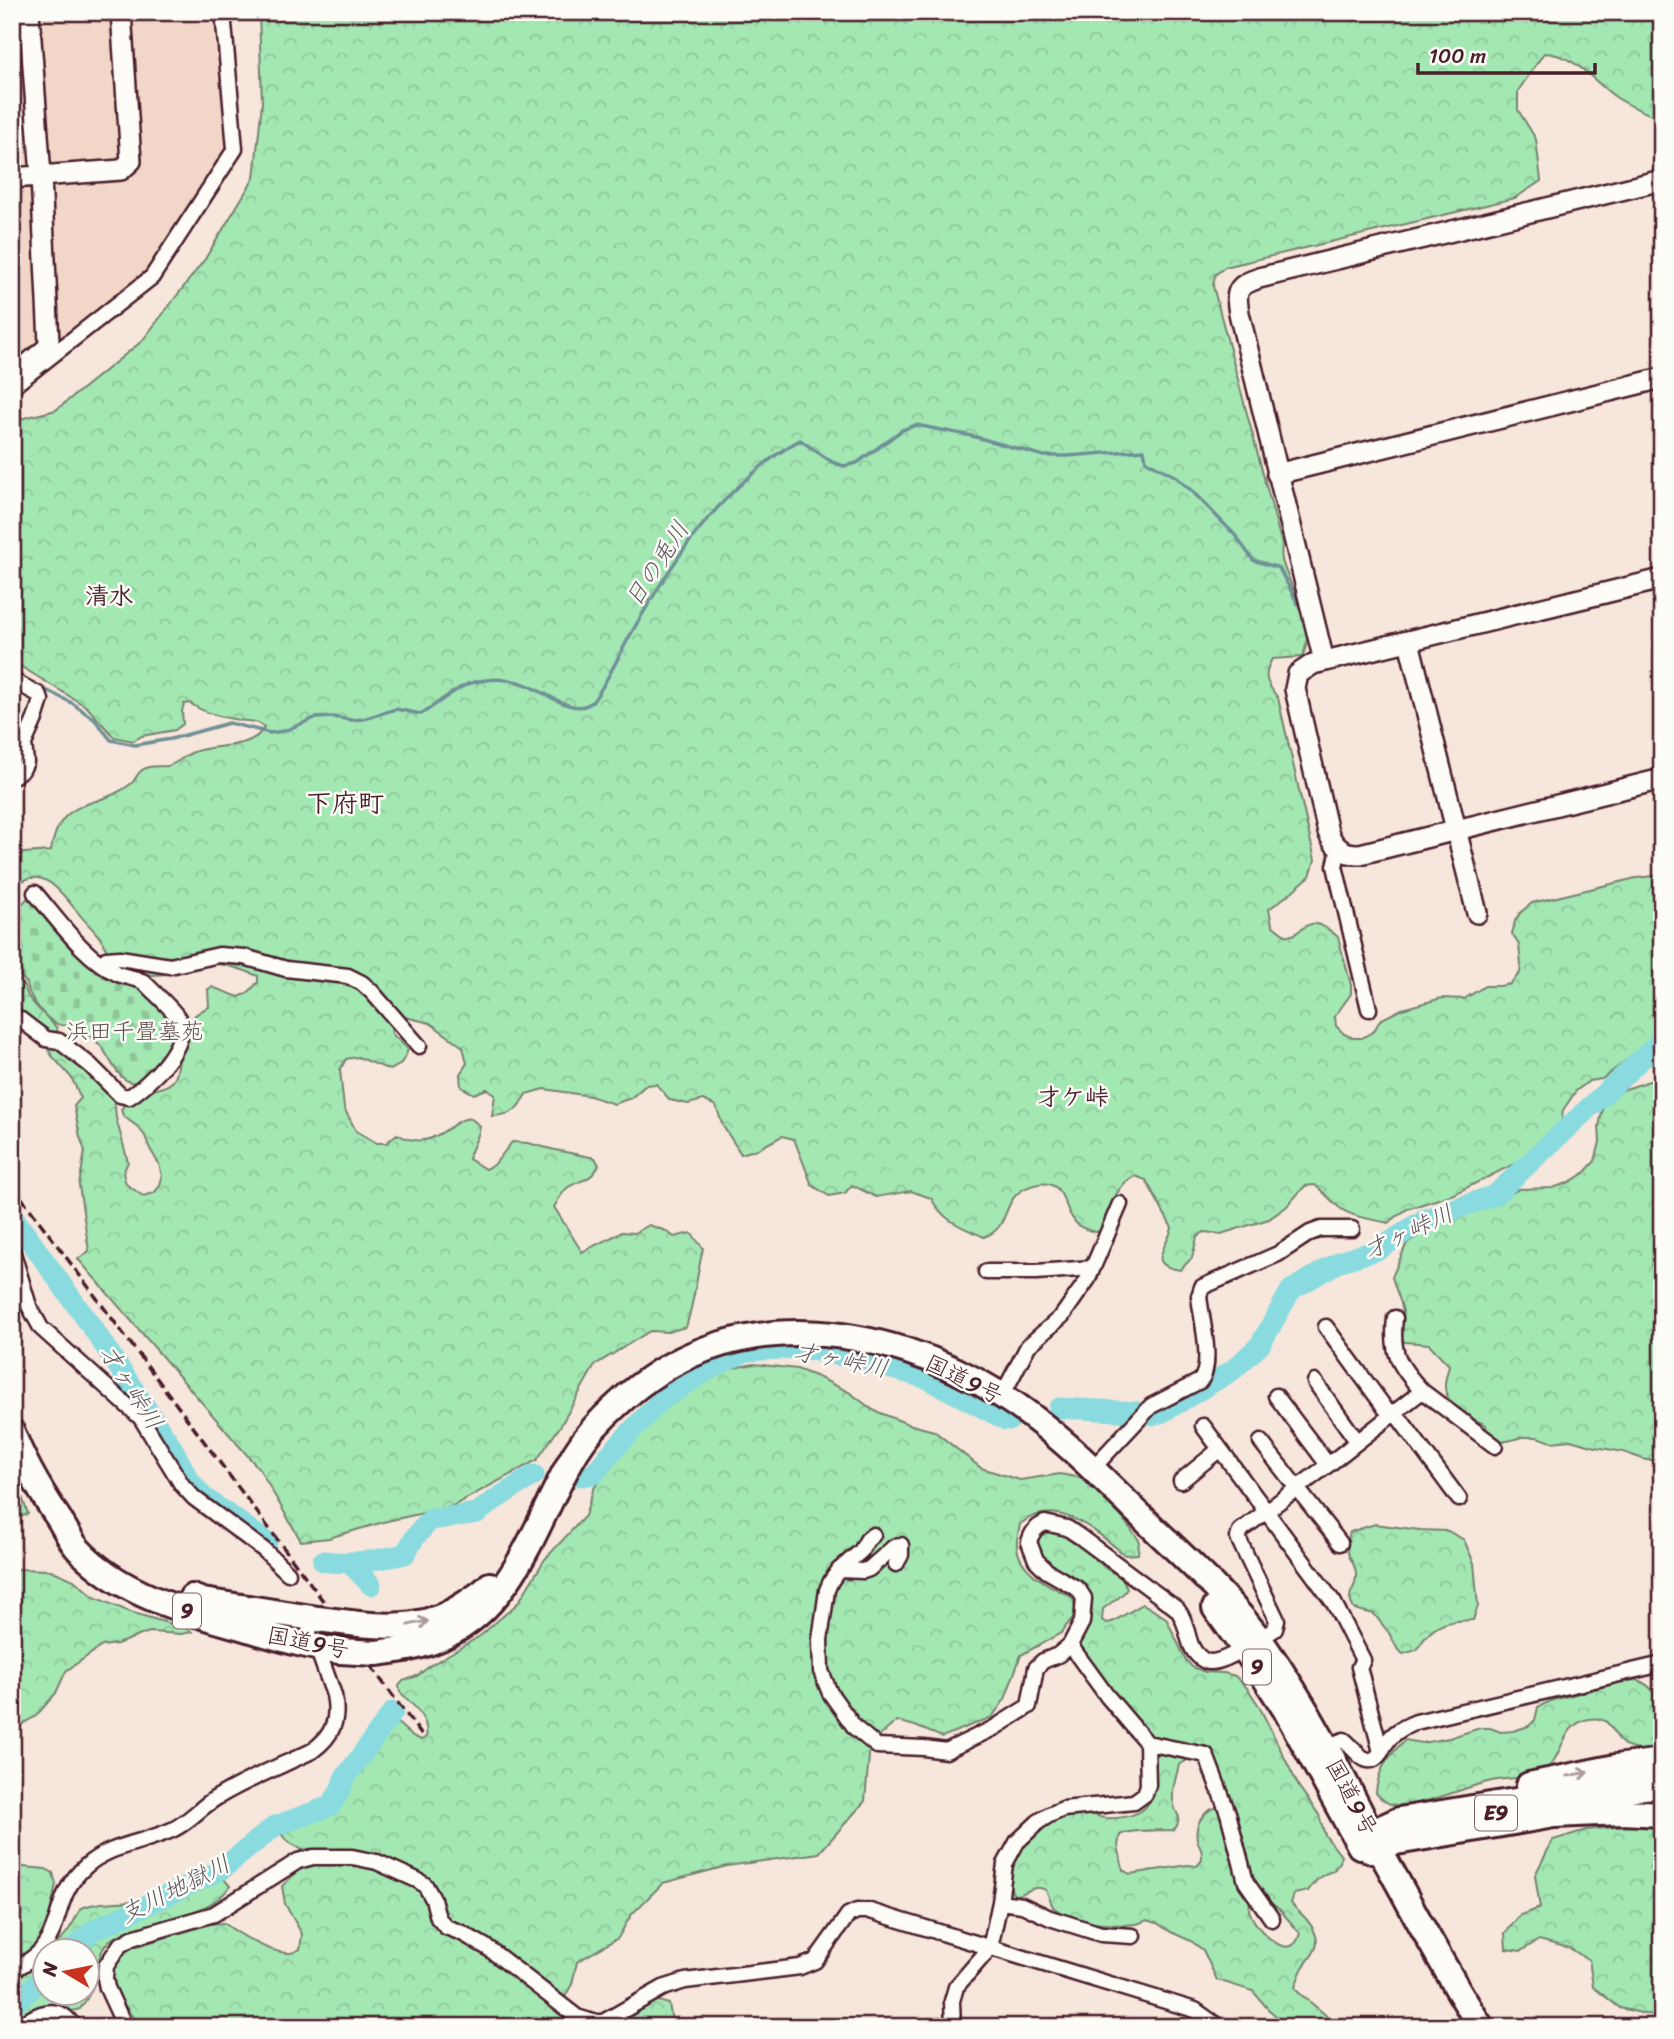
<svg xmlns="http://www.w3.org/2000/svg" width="1674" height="2039" viewBox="0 0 1674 2039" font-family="Sriracha,'Klee One',sans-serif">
<defs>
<pattern id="forest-crowns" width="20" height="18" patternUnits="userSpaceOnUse" patternTransform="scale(1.75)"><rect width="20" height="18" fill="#a3e7b3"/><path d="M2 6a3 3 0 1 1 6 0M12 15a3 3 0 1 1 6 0" fill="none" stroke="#8ec69a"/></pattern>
<pattern id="cemetery-stones" width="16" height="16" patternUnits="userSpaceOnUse" patternTransform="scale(1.75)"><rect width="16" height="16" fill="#a3e7b3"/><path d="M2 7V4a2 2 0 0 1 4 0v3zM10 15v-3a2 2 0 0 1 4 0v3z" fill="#8ec69a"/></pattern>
</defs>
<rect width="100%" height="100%" fill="#f7e6db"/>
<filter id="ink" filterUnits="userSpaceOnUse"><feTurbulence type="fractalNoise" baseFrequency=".0143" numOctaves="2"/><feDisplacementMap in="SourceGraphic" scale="14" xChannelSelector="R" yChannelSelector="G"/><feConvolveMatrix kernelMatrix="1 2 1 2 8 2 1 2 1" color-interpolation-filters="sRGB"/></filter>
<g filter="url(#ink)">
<path fill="#f2d7c8" d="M 12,12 L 218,12 L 232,148 L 147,277 L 12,383 Z"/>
<path fill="url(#forest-crowns)" stroke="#76836f" stroke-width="2" fill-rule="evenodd" d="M 259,12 L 1662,12 L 1662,120 C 1647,113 1631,107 1617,98 C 1593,82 1576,54 1544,53 L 1518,91 L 1518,110 L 1536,139 L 1541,181 L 1515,198 L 1225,267 L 1215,275 L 1213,286 L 1282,545 C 1280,559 1283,564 1288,577 C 1293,588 1306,624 1307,635 C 1307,643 1305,651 1302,657 L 1272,659 C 1262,676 1267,684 1278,698 L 1315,860 L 1310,876 L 1288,895 L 1269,909 L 1272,925 C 1276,928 1282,934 1286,935 C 1303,940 1303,906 1338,937 L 1351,985 L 1351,994 L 1335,1016 L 1336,1026 L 1344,1034 L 1353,1038 L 1362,1038 L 1374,1031 L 1380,1020 L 1402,1009 L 1442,998 L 1464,999 L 1485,986 L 1500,986 L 1510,984 L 1520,973 L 1521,965 L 1519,945 L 1512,934 L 1515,921 L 1520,913 L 1532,903 L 1636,878 L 1662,875 L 1662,1033 L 1602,1079 L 1589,1081 L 1576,1091 L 1563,1110 L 1561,1125 L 1542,1144 L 1516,1163 L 1454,1194 L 1407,1209 L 1388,1223 C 1373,1219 1353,1218 1340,1208 C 1331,1201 1324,1192 1315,1185 L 1305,1186 L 1286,1207 L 1269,1219 L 1221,1234 L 1204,1232 L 1197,1237 L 1192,1258 L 1180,1270 C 1145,1265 1167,1248 1172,1228 L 1146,1180 L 1135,1176 C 1115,1185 1111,1208 1105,1227 L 1097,1232 C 1089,1231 1083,1229 1077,1224 C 1061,1209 1067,1176 1034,1185 C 998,1195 1014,1227 984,1237 C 960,1226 944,1222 931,1198 L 911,1191 L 876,1197 L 852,1185 L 845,1193 L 829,1196 L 812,1185 L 794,1139 L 782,1136 L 758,1149 L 741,1154 L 723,1126 L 716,1106 L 703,1100 L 688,1104 L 670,1100 L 656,1084 L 646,1085 L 631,1098 L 614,1104 L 590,1096 L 544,1089 L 526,1094 C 517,1111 512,1115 492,1116 L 495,1095 L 487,1089 L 474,1094 L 461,1087 L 460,1074 L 467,1063 L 463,1047 L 430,1023 L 405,1017 L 400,1018 L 391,1027 L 392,1034 L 408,1049 C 405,1060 400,1066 390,1070 L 358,1057 L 346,1059 L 340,1070 L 344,1108 L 356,1131 L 377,1143 L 386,1143 L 397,1134 C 435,1156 454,1114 471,1119 C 474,1120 477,1124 480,1126 C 479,1139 471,1146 469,1159 L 485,1169 L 494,1165 L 512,1142 L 528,1143 L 555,1150 L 595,1158 L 599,1165 C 591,1182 580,1179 567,1188 C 562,1192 558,1201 554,1207 L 582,1252 L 622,1232 L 635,1233 L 649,1225 L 666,1231 L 674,1237 L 691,1233 L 703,1248 C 697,1275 694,1302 686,1327 L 668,1332 L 650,1331 L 595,1365 L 561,1425 L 537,1460 L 451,1507 L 387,1521 L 329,1538 L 301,1541 L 260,1470 L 78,1259 L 89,1251 L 79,1185 L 85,1151 L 80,1137 L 74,1106 L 81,1098 L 71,1077 L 52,1056 L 34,1025 L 12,1011 L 12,974 L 24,986 L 28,996 L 35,1005 L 57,1028 L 58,1034 L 53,1047 L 63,1051 L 90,1071 L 114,1097 L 116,1118 L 128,1162 L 123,1173 L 126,1184 L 143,1196 L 154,1193 L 160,1186 L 162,1176 L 159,1164 L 150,1149 L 145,1136 L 138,1127 L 123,1116 L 121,1109 C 127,1101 143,1092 153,1090 C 160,1088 168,1087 173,1081 C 177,1077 177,1071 178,1066 C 183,1041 182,1017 209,1007 L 208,989 L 212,987 L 239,997 L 248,993 L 258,982 L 258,976 C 245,970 220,962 206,964 C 201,965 195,968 190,969 C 165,976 135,980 113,963 C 108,958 107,951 104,944 C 98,933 88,925 80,915 C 64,897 45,864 18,884 L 12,909 L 12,854 L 51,851 C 60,793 98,811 132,783 C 137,778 137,771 146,768 C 152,765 160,767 167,766 C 176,764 183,757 191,753 C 212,743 253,751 264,727 C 256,719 248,722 238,720 C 221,717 203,713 190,703 L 184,704 L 182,711 L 183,724 L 175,730 L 142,736 L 133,741 L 114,737 L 87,707 L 12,661 L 12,421 L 56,410 L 142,341 L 205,259 L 254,178 L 262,103 Z
M 1662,1075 L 1662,1460 L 1646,1460 L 1623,1452 L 1596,1447 L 1570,1440 L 1552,1442 L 1537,1437 L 1522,1437 L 1508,1441 L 1496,1440 L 1487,1435 L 1486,1425 C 1469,1417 1447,1409 1445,1388 C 1444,1381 1448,1372 1449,1365 L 1429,1344 L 1405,1342 L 1398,1338 C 1398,1330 1401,1329 1403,1322 C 1406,1311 1395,1289 1392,1277 L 1407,1243 L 1422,1233 L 1437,1218 L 1467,1209 L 1497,1204 L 1507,1195 L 1519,1189 L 1552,1188 L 1568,1183 L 1584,1173 L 1595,1161 L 1600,1142 L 1599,1126 L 1604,1104 L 1611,1094 L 1658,1078 Z
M 754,1364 L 797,1369 L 820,1378 L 849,1392 L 873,1410 L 908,1424 L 934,1431 L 981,1468 L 1020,1480 L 1060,1474 L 1081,1478 L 1111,1503 L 1139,1540 L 1138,1554 L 1125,1555 C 1096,1531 1057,1495 1020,1524 C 1019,1531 1016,1540 1017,1547 C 1020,1574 1052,1586 1073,1598 L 1076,1613 L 1061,1633 L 1021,1655 L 1005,1699 L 992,1717 L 942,1737 L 915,1726 L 897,1721 L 870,1744 L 865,1801 L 819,1853 L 727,1866 L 663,1883 L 631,1915 L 618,1938 L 577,1962 L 572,1984 L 564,1999 L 595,2027 L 136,2027 L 134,2019 L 115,1991 L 111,1976 L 115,1962 L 124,1950 L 210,1924 L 224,1923 C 237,1933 271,1954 289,1953 C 293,1953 296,1951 300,1949 L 302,1934 L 285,1904 L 282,1886 C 333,1841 288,1856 278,1828 L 283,1824 L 337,1805 L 348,1779 L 389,1723 C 401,1721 402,1729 411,1735 C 414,1737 418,1738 421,1740 L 426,1737 C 430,1719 412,1704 400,1692 L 399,1686 L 403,1681 L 417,1676 L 431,1665 L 480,1636 L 518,1603 L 545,1559 L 585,1516 L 593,1490 L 612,1461 L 659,1410 L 728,1369 Z
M 12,1483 L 21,1494 L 28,1514 L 12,1520 Z
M 1375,1524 L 1420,1530 L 1448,1531 L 1464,1540 L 1474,1563 L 1478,1606 L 1473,1620 C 1466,1621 1458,1620 1451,1622 C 1435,1625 1424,1637 1417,1650 L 1403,1654 L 1398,1650 L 1389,1633 L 1374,1614 L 1354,1609 C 1344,1591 1356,1592 1356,1577 C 1357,1558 1341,1560 1350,1532 Z
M 1049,1526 C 1076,1536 1084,1548 1104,1567 C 1113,1575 1123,1573 1127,1589 C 1120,1599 1111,1602 1103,1609 L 1102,1620 L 1106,1623 L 1112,1622 L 1143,1604 L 1166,1618 L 1186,1660 L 1192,1667 L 1205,1672 L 1224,1673 L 1235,1676 L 1248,1689 L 1259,1706 L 1299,1787 L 1319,1815 L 1325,1835 L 1341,1856 L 1340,1862 L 1333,1871 C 1321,1874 1315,1881 1308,1891 L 1294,1894 L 1291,1903 C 1296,1910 1302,1914 1307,1920 C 1323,1940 1318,1949 1304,1966 C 1300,1972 1298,1980 1295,1987 L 1297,1991 L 1340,2027 L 1289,2027 L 1268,2009 L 1253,1991 L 1217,1980 L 1203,1950 L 1191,1941 L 1171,1932 L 1157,1923 L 1147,1920 L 1137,1924 L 1123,1925 L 1089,1923 L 1067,1917 L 1053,1907 L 1046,1890 C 1030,1883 1029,1895 1014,1895 C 1006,1883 1009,1869 1016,1855 C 1029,1831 1056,1810 1085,1812 C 1090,1812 1094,1815 1100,1817 C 1111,1820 1131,1817 1141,1811 C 1162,1797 1145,1769 1159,1752 L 1186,1756 L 1186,1761 L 1179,1765 C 1174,1785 1168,1799 1179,1817 L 1177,1826 L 1173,1830 C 1159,1831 1131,1829 1120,1835 L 1118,1845 L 1123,1870 L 1130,1874 L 1188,1865 L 1197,1866 C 1201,1861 1202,1862 1202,1856 C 1203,1849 1198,1846 1197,1839 C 1194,1823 1206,1806 1223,1807 L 1250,1899 C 1250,1900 1249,1910 1249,1910 C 1254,1929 1292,1967 1300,1933 L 1280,1910 L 1259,1894 L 1251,1878 L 1211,1755 C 1196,1751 1171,1748 1158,1741 C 1127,1724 1098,1674 1078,1645 L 1089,1600 L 1046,1565 L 1034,1542 L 1038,1532 Z
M 12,1569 L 51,1570 L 74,1580 L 94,1597 L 130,1612 L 188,1629 L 192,1632 L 181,1634 L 149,1632 L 117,1644 L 102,1646 L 66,1671 L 56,1693 L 36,1716 L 12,1730 Z
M 1637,1680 C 1667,1691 1662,1721 1662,1748 C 1651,1749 1640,1752 1630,1748 C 1611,1742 1616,1714 1589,1719 C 1561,1724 1563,1758 1545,1770 C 1528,1780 1511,1777 1492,1781 C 1463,1787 1429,1805 1398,1805 C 1388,1805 1382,1800 1376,1793 C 1378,1768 1388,1757 1405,1740 L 1422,1743 L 1449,1738 L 1480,1728 L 1490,1728 L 1501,1732 L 1513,1731 L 1529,1726 L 1535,1720 L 1538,1707 L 1553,1700 L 1625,1681 Z
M 1636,1825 L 1655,1827 L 1662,1834 L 1662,2015 L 1645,2014 L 1620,2008 L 1593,1987 L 1589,1960 L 1569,1948 L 1539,1940 L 1521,1951 L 1506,1949 L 1505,1933 L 1520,1915 L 1540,1908 L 1535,1875 L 1553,1840 L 1586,1830 Z
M 12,1866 L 46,1869 L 53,1873 L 56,1884 L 47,1927 L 49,1949 C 65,1939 73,1924 81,1908 C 102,1900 124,1903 146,1900 C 155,1899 164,1896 173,1895 C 192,1890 202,1877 224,1879 L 230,1886 C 213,1913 164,1920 134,1930 C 127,1933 115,1935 109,1941 C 97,1952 98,1971 93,1986 C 90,1994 85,2002 80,2009 L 67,2012 L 69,2027 L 12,2027 ZM 46,1952 L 88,1952 L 88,1994 L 46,1994 Z
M 659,2001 L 669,2004 L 673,2027 L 616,2027 L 650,2003 Z"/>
<path fill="url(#cemetery-stones)" stroke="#76836f" stroke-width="2" d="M 29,897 L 32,897 L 86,953 L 139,982 L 177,1027 L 171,1050 L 140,1082 C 118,1087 112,1058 99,1044 C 93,1038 79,1027 71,1026 C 66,1025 60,1026 55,1023 C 44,1017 27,995 27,983 L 12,969 L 12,913 Z"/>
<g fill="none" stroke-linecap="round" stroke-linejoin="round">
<path stroke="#709097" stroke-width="3.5" d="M 12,671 L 24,679
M 34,684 L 72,703 L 94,719 L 111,740 L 135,745 L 171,739 L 229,723 L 270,733 L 284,731 L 315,718 L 333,717 L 351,720 L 363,719 L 396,709 L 421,714 C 435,706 458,686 471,683 C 486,679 503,678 518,682 C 541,687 570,717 591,703 C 598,699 622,650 628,639 C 664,576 699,518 756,471 C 770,459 783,449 800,440 L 832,462 L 844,466 L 857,463 L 902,430 L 916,425 L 972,436 L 1044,456 L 1068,456 L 1144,450 L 1146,461 L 1175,476 L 1194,493 L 1235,535 L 1253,560 L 1279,568 L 1298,604"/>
<path stroke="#89dbdf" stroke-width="21" d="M 12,1215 L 94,1330 L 172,1447 L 188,1478 L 202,1496 L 267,1542
M 1059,1408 L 1138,1412
M 1154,1415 L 1163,1412 L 1233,1370 L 1260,1345 L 1291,1290 L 1341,1261 L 1378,1250 L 1423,1220 L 1495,1195 L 1662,1040
M 581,1476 L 594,1474 L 608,1456 L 660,1401 L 706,1371 L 746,1351 L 800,1348 L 853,1358 L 928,1379 L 1006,1420 L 1010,1420
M 323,1561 C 350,1565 378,1560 405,1554 L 415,1537 L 430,1520 L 477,1513 L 493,1501 L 534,1475
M 349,1562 L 371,1585
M 70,1952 L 92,1931 L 221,1870 L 275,1826 L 330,1806 L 339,1793 L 344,1779 L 393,1712
M 12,2006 L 46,1975"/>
<defs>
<path id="street" d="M 12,374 L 49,343
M 12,387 L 152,277 L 235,149 L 223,12
M 12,680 L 38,694 L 41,700 L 35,719 L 24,744 L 26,762 L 22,770 L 12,777
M 1339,849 L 1335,866 L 1369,1009
M 102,964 L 106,959 L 120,958 L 170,966 L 219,955 L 244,957 L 286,969 L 348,976 L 362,983 L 372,992 L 419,1046
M 12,1017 L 21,1020 L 46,1039 L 59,1041 L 90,1065 L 120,1095 L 129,1097 C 148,1085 193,1044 178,1018 C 172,1008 153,992 144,982 C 135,978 126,977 118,974 C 84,958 59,921 35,893
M 12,1250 L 29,1306 L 41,1328 L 141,1418 L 182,1485 L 194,1498 L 264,1550 L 288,1573
M 986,1272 L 1036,1272 L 1093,1268
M 1395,1318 C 1391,1353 1398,1365 1422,1391 L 1495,1446
M 1326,1327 L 1390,1415
M 1315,1382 L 1357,1441
M 1002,1396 L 1028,1346 L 1062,1316 L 1088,1279 L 1120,1204
M 1276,1396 L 1328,1465
M 1394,1411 L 1459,1499
M 1203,1426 L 1334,1603 L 1363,1660 L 1359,1667 L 1381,1752 C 1367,1773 1355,1748 1344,1740 L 1325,1747
M 1261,1442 L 1340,1543
M 1092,1469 L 1151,1406 L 1200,1381 C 1214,1365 1201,1317 1199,1296 L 1202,1287 L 1278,1254 L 1310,1233 L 1321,1229 L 1352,1229
M 1181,1481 L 1220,1449
M 873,1535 L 867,1540 L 861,1551 L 839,1570 L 831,1581 L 827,1590 L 820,1640 L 821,1671 L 830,1693 L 855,1728 L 877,1746 L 924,1748 L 946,1751 L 994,1728 L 1029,1706 L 1036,1668 L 1043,1661 L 1058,1655 L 1070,1645
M 839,1570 L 863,1571 L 869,1569 L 895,1546 L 901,1545 L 901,1555 L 896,1564
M 1147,1743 L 1206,1755 L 1228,1813 L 1246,1882 L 1272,1919
M 1381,1752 C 1389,1735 1399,1729 1416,1722 L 1662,1664
M 1000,1902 L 1022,1905 L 1050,1918 L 1101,1934 L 1133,1936
M 12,1971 C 22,1965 35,1958 42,1949 C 63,1922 55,1893 86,1866 C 111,1844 145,1843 174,1829 C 190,1821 201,1807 216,1798 C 247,1779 281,1766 312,1751 C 333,1736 339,1720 334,1695 L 306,1617
M 19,2027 C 37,2012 59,2003 74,2027
M 125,2027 L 107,1988 L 105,1978 L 106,1966 L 120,1945 L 132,1938 L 214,1914 L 298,1861 L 313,1857 L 352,1857 L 377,1862 L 417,1880 L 425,1885 L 433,1899 L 438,1918 L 446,1927 L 462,1933 L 488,1948 L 577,2017 L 593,2022 L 603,2022 L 663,1988 L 685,1981 L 800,1967 L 815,1961 L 848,1915 L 857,1911 L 870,1911 L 1195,2010 L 1219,2027
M 953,2027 L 952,2001 L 956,1987 L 990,1948 L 1000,1902 L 1005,1864 L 1017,1842 L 1038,1822 L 1049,1815 L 1063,1809 L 1134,1802 L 1145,1794 L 1148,1785 L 1147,1743 L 1107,1696 L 1070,1645 L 1082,1622 L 1084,1598 L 1078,1589 L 1047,1571 L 1036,1560 L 1029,1542 C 1032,1532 1036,1527 1045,1523 L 1067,1528 L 1079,1536 L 1177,1609 C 1186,1620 1186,1632 1191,1645 C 1194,1653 1202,1662 1211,1662 C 1227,1662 1261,1638 1275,1629 L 1277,1620 L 1238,1538 L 1240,1531 L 1328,1465 L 1422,1391"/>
<path id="secondary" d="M 29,12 L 41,176 L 49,343
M 12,178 L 121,170 L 131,161 L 121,12
M 1277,474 L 1662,378
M 1662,579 L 1313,664 L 1298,674 L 1295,689 L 1328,832 C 1334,847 1343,855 1360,854 L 1662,779
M 1409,642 L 1477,913
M 1324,661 L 1239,313 C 1235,290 1237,286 1259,278 L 1662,180"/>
<path id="highway" d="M 12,1432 C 23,1462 38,1487 55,1513 C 63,1524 69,1539 78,1549 C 120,1594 183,1611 241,1627 C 273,1636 306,1647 340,1651
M 192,1597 L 203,1601 L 318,1619
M 1215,1608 L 1265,1678 L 1285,1709 L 1360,1846
M 350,1623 C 393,1628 430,1629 468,1602 C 475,1597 484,1592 490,1585
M 376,1653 C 400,1650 423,1647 445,1636 C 518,1602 537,1516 576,1452 C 587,1434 602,1418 618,1404 C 726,1301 882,1321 1001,1395 C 1055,1429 1099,1475 1145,1520 C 1187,1560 1231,1599 1265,1647 C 1306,1705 1339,1770 1371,1833 C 1383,1857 1397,1880 1409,1903 C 1432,1945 1455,1987 1481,2027
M 1529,1785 L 1616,1767 L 1662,1761
M 1364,1845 L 1373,1846 L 1554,1815 L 1622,1812 L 1662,1814
M 1370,1850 L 1373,1837 L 1379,1829 L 1399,1820 L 1515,1801 L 1662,1785"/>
</defs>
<use href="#street" stroke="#4a1f2b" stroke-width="19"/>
<use href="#secondary" stroke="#4a1f2b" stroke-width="24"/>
<use href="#highway" stroke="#4a1f2b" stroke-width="30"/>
<use href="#street" stroke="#fdfcf7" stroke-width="14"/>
<use href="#secondary" stroke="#fdfcf7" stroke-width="19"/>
<use href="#highway" stroke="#fdfcf7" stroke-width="24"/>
<path stroke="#4a1f2b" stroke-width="3.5" stroke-dasharray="10 5" stroke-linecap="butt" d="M 12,1185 L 307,1579 L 423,1737"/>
<defs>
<path id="highway-bridge" d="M 318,1619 L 350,1623
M 340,1651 L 376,1653"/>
</defs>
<use href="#highway-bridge" stroke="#4a1f2b" stroke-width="30" stroke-linecap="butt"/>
<use href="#highway-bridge" stroke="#fdfcf7" stroke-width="24"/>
</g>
<defs><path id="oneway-shaft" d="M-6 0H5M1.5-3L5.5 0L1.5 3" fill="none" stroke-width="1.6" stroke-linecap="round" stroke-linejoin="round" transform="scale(1.75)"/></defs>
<g stroke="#ac999b">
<use href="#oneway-shaft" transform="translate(418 1623) rotate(-12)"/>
<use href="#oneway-shaft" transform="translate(1578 1774) rotate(-11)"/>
</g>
</g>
<g text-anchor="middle" stroke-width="5" stroke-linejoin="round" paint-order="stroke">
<g fill="#fdfcf7" stroke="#806168" stroke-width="2">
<rect x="173" y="1593.5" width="28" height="35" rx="5"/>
<rect x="1243" y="1649.5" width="28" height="35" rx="5"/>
<rect x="1475" y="1795.5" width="42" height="35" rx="5"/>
</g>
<g font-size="21" font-weight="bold" fill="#4a1f2b">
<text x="187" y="1618">9</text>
<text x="1257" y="1674">9</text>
<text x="1496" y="1820">E9</text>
</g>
<g font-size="23" fill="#60514d" stroke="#fdfcf7">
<text x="135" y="1039">浜田千畳墓苑</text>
</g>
<g font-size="23" fill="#4a1f2b" stroke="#fdfcf7">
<text transform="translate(964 1379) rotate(26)" y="8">国道9号</text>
<text transform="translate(308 1642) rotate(11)" y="8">国道9号</text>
<text transform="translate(1352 1797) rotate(62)" y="8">国道9号</text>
</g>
<g font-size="24" font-style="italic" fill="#5d5761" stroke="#fdfcf7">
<text transform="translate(657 564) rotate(-57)" y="8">日の兎川</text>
<text transform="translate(1408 1232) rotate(-25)" y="8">才ヶ峠川</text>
<text transform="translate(841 1360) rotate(11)" y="8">才ヶ峠川</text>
<text transform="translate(131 1387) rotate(57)" y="8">才ヶ峠川</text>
<text transform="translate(175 1889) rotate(-27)" y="8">支川地獄川</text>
</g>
<g font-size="24" font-weight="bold" fill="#4a1f2b" stroke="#fdfcf7">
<text x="109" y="604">清水</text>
<text x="1073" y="1105">才ケ峠</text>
</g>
<g font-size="26" font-weight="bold" fill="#4a1f2b" stroke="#fdfcf7">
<text x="345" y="812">下府町</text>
</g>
</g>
<rect width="1674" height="2039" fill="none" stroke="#fdfcf7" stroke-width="42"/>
<rect x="21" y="21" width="1632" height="1997" fill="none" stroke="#4a1f2b" stroke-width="2.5" filter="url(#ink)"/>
<g transform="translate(66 1972) rotate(280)"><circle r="33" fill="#fdfcf7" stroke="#b5a4a5" stroke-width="2"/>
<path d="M0-5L12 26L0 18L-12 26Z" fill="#c8321e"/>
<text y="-10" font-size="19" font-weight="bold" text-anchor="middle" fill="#4a1f2b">N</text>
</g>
<path d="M1418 63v10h177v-10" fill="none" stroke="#4a1f2b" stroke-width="3.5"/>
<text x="1429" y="63" font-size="21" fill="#4a1f2b" stroke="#fdfcf7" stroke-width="5" paint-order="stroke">100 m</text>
</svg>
